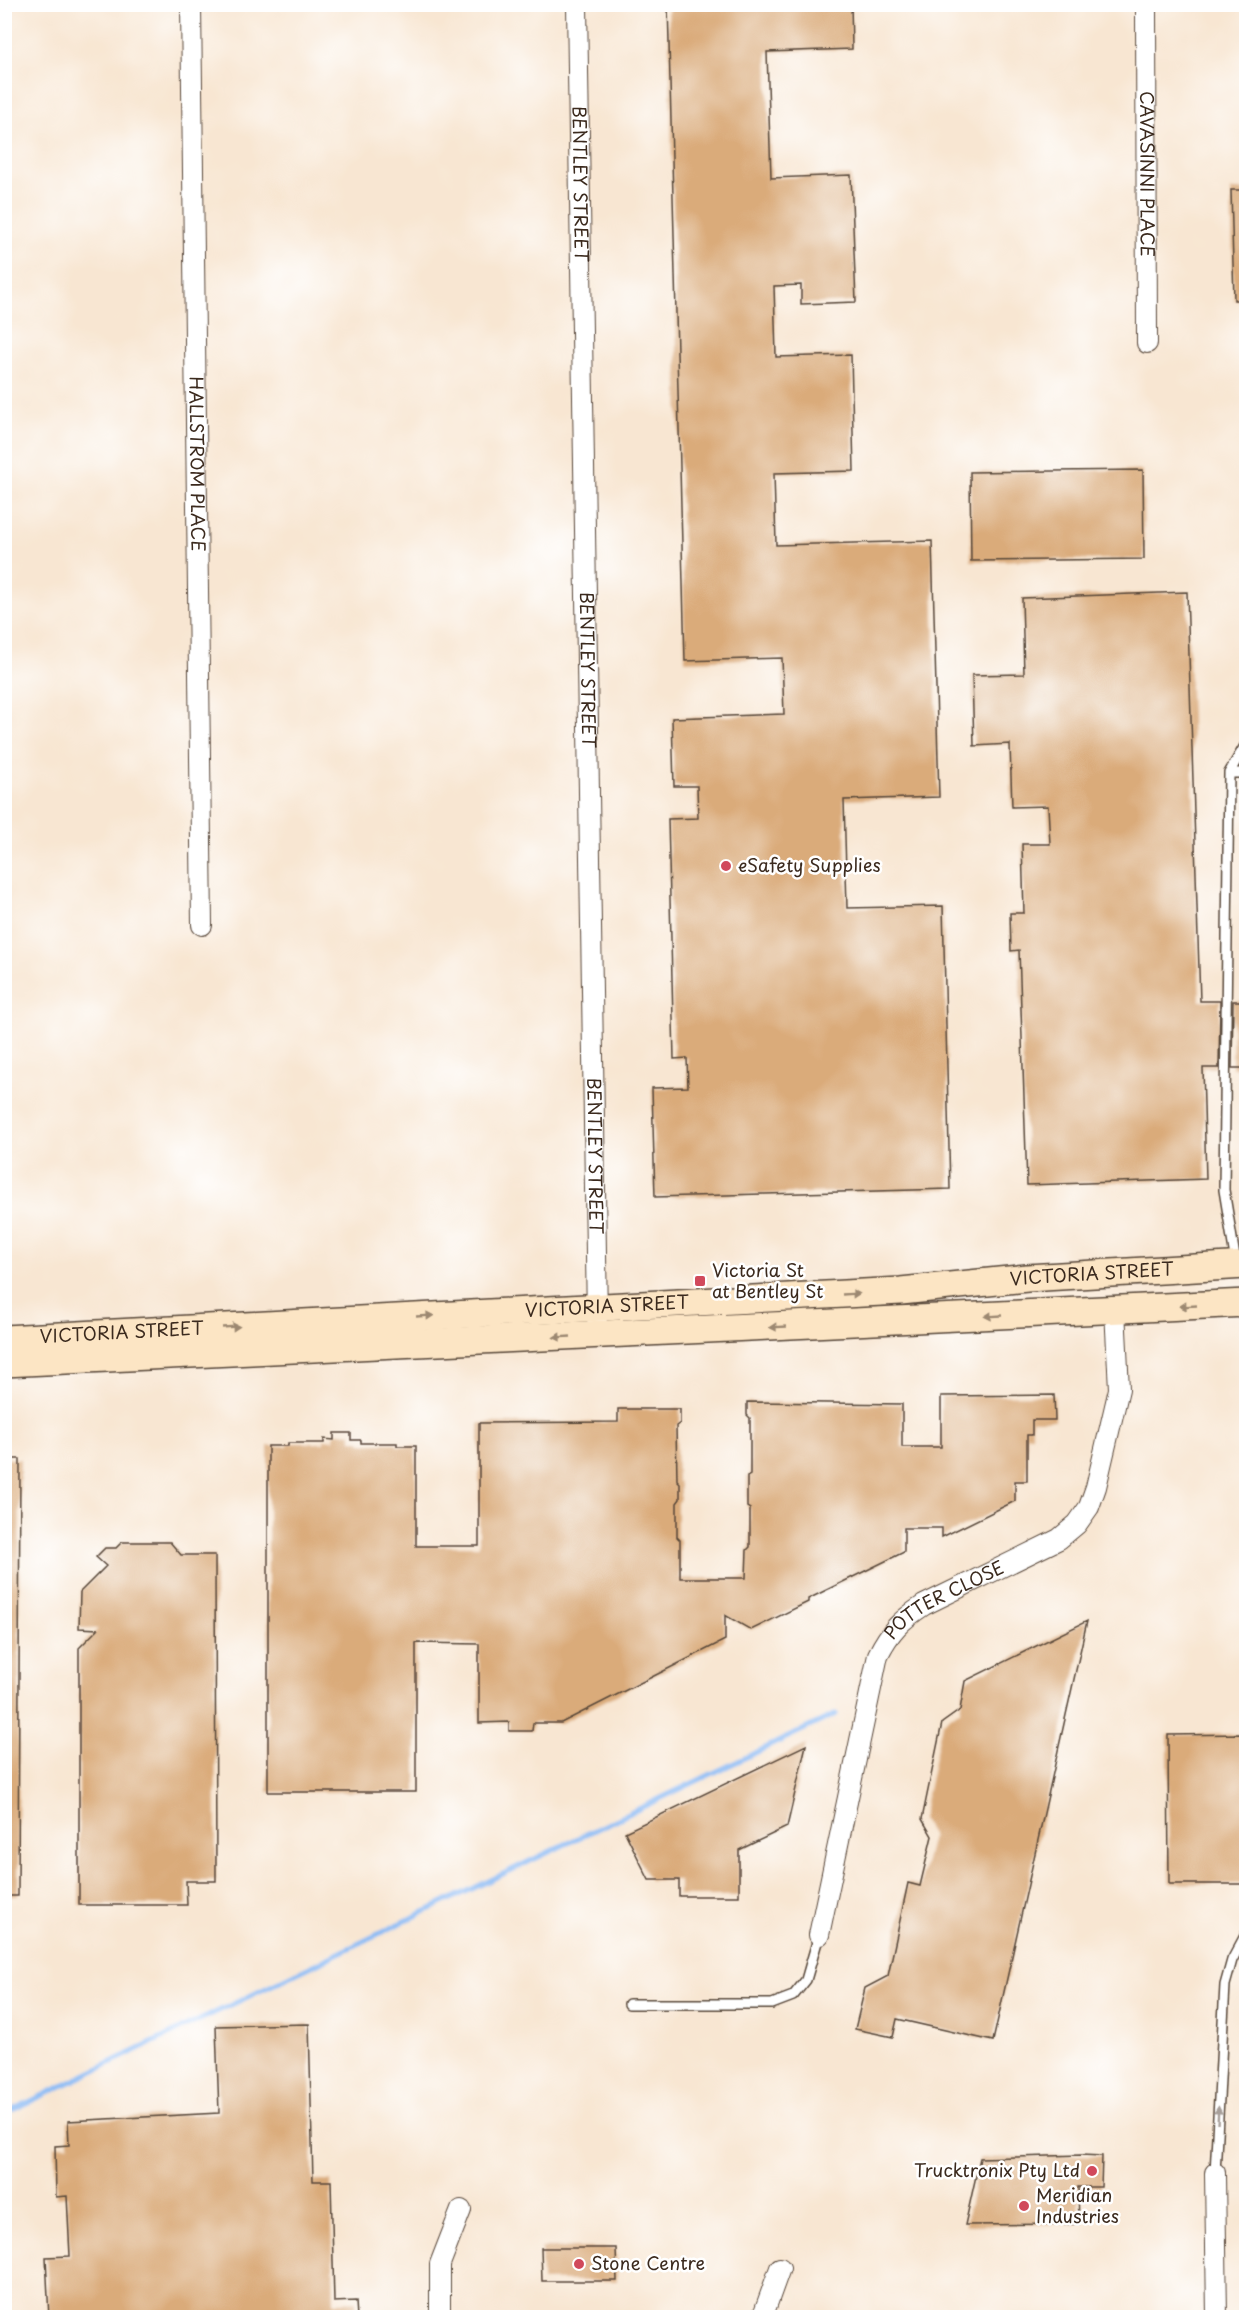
<svg xmlns="http://www.w3.org/2000/svg" width="1251" height="2322" viewBox="0 0 1251 2322" font-family="'Playpen Sans',sans-serif">
<rect width="100%" height="100%" fill="#fff"/>
<filter id="ink" filterUnits="userSpaceOnUse"><feTurbulence type="fractalNoise" baseFrequency=".0167" numOctaves="2"/><feDisplacementMap in="SourceGraphic" scale="12" xChannelSelector="R" yChannelSelector="G"/><feConvolveMatrix kernelMatrix="1 2 1 2 8 2 1 2 1" color-interpolation-filters="sRGB"/></filter>
<filter id="wash" filterUnits="userSpaceOnUse"><feTurbulence type="fractalNoise" baseFrequency=".008" numOctaves="4" result="noise"/><feDisplacementMap in="SourceGraphic" scale="24" xChannelSelector="R" yChannelSelector="G"/><feGaussianBlur stdDeviation="1.35" result="paint"/><feColorMatrix in="noise" values="0 0 0 0 0 0 0 0 0 0 0 0 0 0 0 0 0 1.4 0 .05"/><feComposite in="paint" operator="in"/></filter>
<g filter="url(#wash)">
<rect width="100%" height="100%" fill="#f8e6d2"/>
<g fill="none" stroke-linecap="round" stroke-linejoin="round">
<path stroke="#88b9f4" stroke-width="5" d="M 4,5 L 9,4
M 4,2114 L 836,1714"/>
</g>
<g id="blocks">
<path fill="#daab7a" d="M 668,4 L 851,4 L 852,49 L 767,52 L 771,178 L 851,175 L 856,302 L 801,304 L 801,285 L 774,286 L 776,357 L 851,355 L 854,471 L 774,473 L 776,545 L 932,541 L 939,797 L 844,800 L 847,908 L 943,906 L 950,1189 L 655,1197 L 652,1088 L 688,1087 L 687,1058 L 674,1059 L 668,819 L 698,818 L 697,786 L 674,786 L 672,718 L 784,714 L 782,658 L 685,661 Z
M 1231,190 L 1246,190 L 1246,300 L 1234,300 Z
M 1143,470 L 1144,559 L 971,561 L 970,472 Z
M 1187,592 L 1200,1001 L 1220,1001 L 1219,1068 L 1203,1068 L 1206,1179 L 1027,1185 L 1019,950 L 1011,951 L 1010,913 L 1024,913 L 1022,844 L 1050,844 L 1048,806 L 1012,807 L 1010,744 L 974,746 L 972,675 L 1024,674 L 1022,598 Z
M 1233,1001 L 1246,1001 L 1246,1068 L 1232,1068 Z
M 1054,1395 L 1055,1420 L 1032,1420 L 1032,1435 L 1027,1435 L 1027,1481 L 1015,1481 L 1015,1501 L 942,1537 L 942,1528 L 904,1528 L 904,1552 L 808,1599 L 808,1602 L 751,1630 L 725,1615 L 725,1640 L 561,1723 L 533,1723 L 532,1731 L 509,1731 L 509,1722 L 479,1723 L 479,1644 L 416,1643 L 416,1792 L 268,1792 L 268,1446 L 288,1446 L 288,1443 L 324,1443 L 324,1439 L 334,1440 L 334,1433 L 351,1433 L 351,1440 L 361,1440 L 361,1443 L 397,1443 L 397,1446 L 416,1446 L 416,1546 L 479,1546 L 479,1423 L 618,1422 L 618,1409 L 680,1409 L 680,1423 L 676,1426 L 677,1480 L 680,1483 L 680,1499 L 677,1503 L 677,1537 L 680,1540 L 680,1578 L 746,1578 L 747,1550 L 750,1547 L 750,1509 L 747,1507 L 747,1477 L 750,1475 L 750,1418 L 747,1415 L 747,1402 L 902,1404 L 902,1447 L 941,1447 L 941,1396 Z
M 4,1459 L 20,1459 L 18,1896 L 4,1896 Z
M 122,1542 L 170,1542 L 181,1555 L 215,1555 L 216,1881 L 186,1881 L 187,1905 L 79,1905 L 79,1648 L 98,1629 L 79,1628 L 80,1592 L 106,1566 L 96,1557 L 105,1548 L 116,1548 Z
M 1087,1621 L 993,2041 L 897,2019 L 893,2037 L 855,2029 L 865,1988 L 888,1976 L 908,1883 L 920,1886 L 932,1836 L 922,1819 L 942,1723 L 960,1710 L 965,1681 Z
M 1246,1734 L 1246,1884 L 1169,1884 L 1168,1735 Z
M 806,1745 L 787,1827 L 739,1850 L 739,1896 L 679,1896 L 679,1880 L 649,1880 L 625,1832 Z
M 309,2024 L 313,2181 L 331,2181 L 334,2302 L 356,2301 L 357,2318 L 49,2318 L 46,2257 L 70,2256 L 67,2196 L 56,2197 L 55,2146 L 69,2145 L 68,2121 L 219,2113 L 216,2026 Z
M 1081,2155 L 1102,2156 L 1101,2187 L 1078,2187 L 1079,2224 L 965,2225 L 980,2158 Z
M 541,2248 L 616,2248 L 617,2281 L 542,2281 Z"/>
</g>
</g>
<g filter="url(#ink)">
<use href="#blocks" fill-opacity="0" stroke="#574639" stroke-width="1.5"/>
<g fill="none" stroke-linecap="round" stroke-linejoin="round">
<defs>
<path id="service" d="M 1229,773 L 1246,773
M 1236,1263 L 1224,1190 L 1229,773 L 1246,744
M 629,2004 L 772,2004 L 793,1996 L 806,1980 L 819,1935
M 1215,2173 L 1225,1985 L 1232,1960 L 1246,1934"/>
<g id="minor">
<path id="s1" d="M 191,4 L 202,925"/>
<path id="s2" d="M 577,4 L 597,1319"/>
<path id="s3" d="M 1146,4 L 1147,343"/>
<path id="s4" d="M 819,1935 L 878,1655 C 890,1631 901,1620 924,1605 L 1059,1539 L 1077,1524 L 1089,1507 L 1096,1487 L 1119,1389 L 1115,1310"/>
<path d="M 1215,2173 L 1217,2318"/>
<path d="M 440,2318 L 440,2264 L 461,2210"/>
<path d="M 762,2318 L 780,2268"/>
</g>
<g id="secondary">
<path id="s5" d="M 4,1339 L 901,1291 L 1027,1278 L 1246,1265"/>
<path d="M 4,1363 L 1246,1303"/>
</g>
</defs>
<use href="#service" stroke="#574639" stroke-width="12"/>
<use href="#minor" stroke="#574639" stroke-width="22"/>
<use href="#secondary" stroke="#574639" stroke-width="30"/>
<use href="#service" stroke="#fff" stroke-width="9"/>
<use href="#minor" stroke="#fff" stroke-width="20"/>
<use href="#secondary" stroke="#fce5c4" stroke-width="27"/>
</g>
<defs><path id="oneway-solid" d="M-6-.8H1V-3.2L6.5 0L1 3.2V.8H-6Z" transform="scale(1.5)"/></defs>
<g fill="#9c8871">
<use href="#oneway-solid" transform="translate(851 1294) rotate(-3)"/>
<use href="#oneway-solid" transform="translate(1188 1306) rotate(177)"/>
<use href="#oneway-solid" transform="translate(425 1316) rotate(-3)"/>
<use href="#oneway-solid" transform="translate(993 1316) rotate(177)"/>
<use href="#oneway-solid" transform="translate(231 1327) rotate(-3)"/>
<use href="#oneway-solid" transform="translate(778 1327) rotate(177)"/>
<use href="#oneway-solid" transform="translate(562 1337) rotate(177)"/>
</g>
<use fill="#a79f9a" href="#oneway-solid" transform="translate(1218 2115) rotate(-87)"/>
</g>
<g fill="#d1495b" stroke="#fff" stroke-width="2">
<circle cx="726" cy="866" r="6"/>
<rect x="694" y="1275" width="12" height="12" rx="3"/>
<circle cx="1092" cy="2171" r="6"/>
<circle cx="1024" cy="2206" r="6"/>
<circle cx="579" cy="2264" r="6"/>
</g>
<g text-anchor="middle" stroke-width="5" stroke-linejoin="round" paint-order="stroke">
<g font-size="18" fill="#3b2a1e" stroke="#fff">
<text dy="6" stroke="none"><textPath href="#s3" startOffset="170">CAVASINNI PLACE</textPath></text>
<text dy="6" stroke="none"><textPath href="#s2" startOffset="180">BENTLEY STREET</textPath></text>
<text dy="6" stroke="none"><textPath href="#s1" startOffset="460">HALLSTROM PLACE</textPath></text>
<text dy="6" stroke="none"><textPath href="#s2" startOffset="666">BENTLEY STREET</textPath></text>
<text dy="6" stroke="none"><textPath href="#s2" startOffset="1152">BENTLEY STREET</textPath></text>
<text dy="6" stroke="none"><textPath href="#s5" startOffset="1090">VICTORIA STREET</textPath></text>
<text dy="6" stroke="none"><textPath href="#s5" startOffset="604">VICTORIA STREET</textPath></text>
<text dy="6" stroke="none"><textPath href="#s5" startOffset="118">VICTORIA STREET</textPath></text>
<text dy="6" stroke="none"><textPath href="#s4" startOffset="375">POTTER CLOSE</textPath></text>
</g>
<g font-size="18" fill="#3b2a1e" stroke="#fff" text-anchor="start">
<text x="738" y="872">eSafety Supplies</text>
<text x="712" y="1277">Victoria St<tspan x="712" dy="21">at Bentley St</tspan></text>
<text x="1080" y="2177" text-anchor="end">Trucktronix Pty Ltd</text>
<text x="1036" y="2202">Meridian<tspan x="1036" dy="21">Industries</tspan></text>
<text x="591" y="2270">Stone Centre</text>
</g>
</g>
<rect width="1251" height="2322" fill="none" stroke="#fff" stroke-width="24"/>
</svg>
